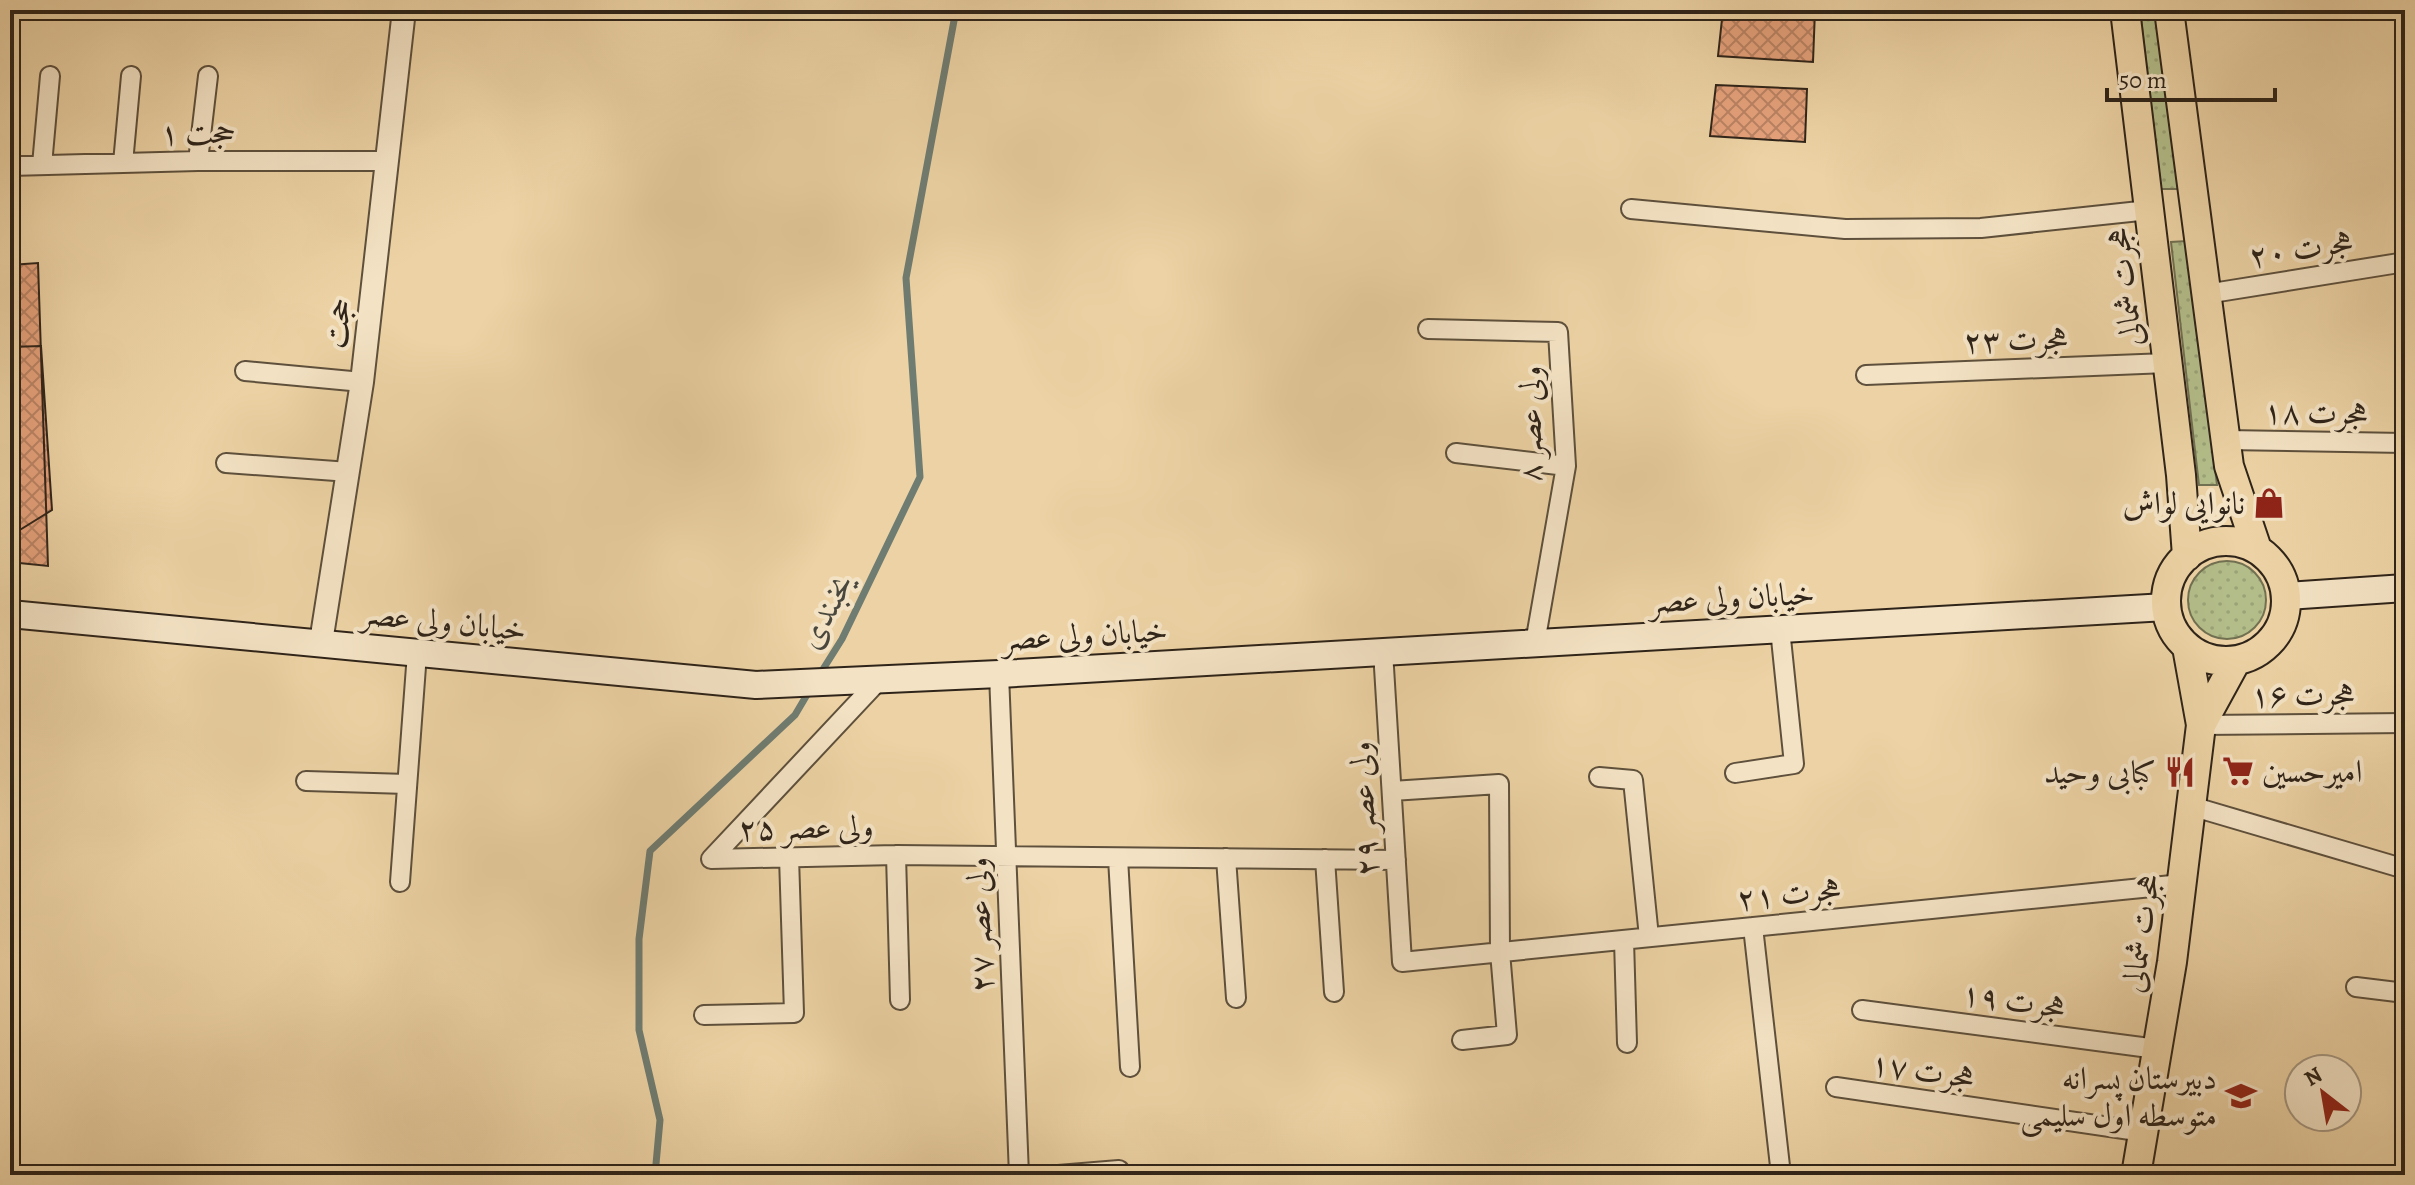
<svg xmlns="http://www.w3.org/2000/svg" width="2415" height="1185" viewBox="0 0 2415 1185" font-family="Alegreya,Amiri,serif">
<defs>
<pattern id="park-dots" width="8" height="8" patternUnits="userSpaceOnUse" patternTransform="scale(2)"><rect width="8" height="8" fill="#b3bd89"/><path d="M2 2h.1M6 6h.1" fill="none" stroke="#9aa276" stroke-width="1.8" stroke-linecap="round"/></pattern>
<pattern id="building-cross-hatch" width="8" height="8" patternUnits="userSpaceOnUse" patternTransform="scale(2)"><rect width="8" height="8" fill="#e5a17b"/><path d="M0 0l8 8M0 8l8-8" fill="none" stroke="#ba8364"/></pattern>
</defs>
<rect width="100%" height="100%" fill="#ecd2a4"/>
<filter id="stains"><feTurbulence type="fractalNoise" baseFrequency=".0025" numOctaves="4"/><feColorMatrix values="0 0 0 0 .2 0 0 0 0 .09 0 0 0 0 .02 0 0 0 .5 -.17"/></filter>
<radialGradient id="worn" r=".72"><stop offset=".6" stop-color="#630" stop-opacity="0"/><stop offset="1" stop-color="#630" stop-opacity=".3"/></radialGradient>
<path fill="url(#park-dots)" stroke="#717051" stroke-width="2" d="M 2140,10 L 2157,10 L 2178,189 L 2161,189 Z
M 2187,241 L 2217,485 L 2199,485 L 2171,242 Z
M2188 600a39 39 0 1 1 78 0a39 39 0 1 1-78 0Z"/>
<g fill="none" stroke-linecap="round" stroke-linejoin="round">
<path stroke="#6f7c71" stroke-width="7" d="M 820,674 L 842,639 L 920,477 L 906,278 L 956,10
M 655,1175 L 660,1120 L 639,1030 L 639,939 L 650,851 L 795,715 L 811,688"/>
</g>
<path fill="url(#building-cross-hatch)" stroke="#2f2419" stroke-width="2" d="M 1723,10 L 1815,10 L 1813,62 L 1718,56 Z
M 1716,85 L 1807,89 L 1805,142 L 1710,136 Z
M 38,263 L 48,566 L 10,562 L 10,265 Z
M 41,346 L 52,510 L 10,536 L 10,347 Z"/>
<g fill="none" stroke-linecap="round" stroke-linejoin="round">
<defs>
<path id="minor" d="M 198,161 L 208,76
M 123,163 L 131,76
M 42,165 L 50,76
M 10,166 L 198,161 L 388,161
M 1631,209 L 1845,229 L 1981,228 L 2149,210
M 2206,294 L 2405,262
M 1428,329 L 1558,332 L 1566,466 L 1535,643
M 245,371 L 362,382
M 1866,375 L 2167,363
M 2226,440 L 2405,443
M 1456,453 L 1566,466
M 226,463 L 349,472
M 1383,651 L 1402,962 L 2182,884
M 999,674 L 1019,1175
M 880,679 L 711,859 L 896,855 L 1396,860
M 2201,725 L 2405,723
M 1735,773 L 1794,764 L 1780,629
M 1599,777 L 1633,780 L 1649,937
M 306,781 L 407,784
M 1392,791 L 1499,784 L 1500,952 L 1507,1035 L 1462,1040
M 2191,806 L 2405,869
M 896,855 L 900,1000
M 1118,858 L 1130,1067
M 1226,858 L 1236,998
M 1325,859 L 1334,992
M 400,882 L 417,653
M 1753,927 L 1781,1175
M 1624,940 L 1627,1043
M 2356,987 L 2405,993
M 1862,1010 L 2157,1049
M 704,1015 L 794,1013 L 789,857
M 1836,1087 L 2144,1132
M 1058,1175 L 1119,1170"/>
<path id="tertiary" d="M 321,642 L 362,382 L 404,10"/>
<path id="secondary" d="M 2287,596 L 2405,588
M 10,614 L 756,685 L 999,674 L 2166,607"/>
<path id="primary" d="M 2125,10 L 2181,475 L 2187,556
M 2169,10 L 2229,466 L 2257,549
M2166 601a60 60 0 1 1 120 0a60 60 0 1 1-120 0Z
M 2187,647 L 2201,725
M 2136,1175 L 2172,962 L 2201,725 L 2236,661"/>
</defs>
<use href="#minor" stroke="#5e503c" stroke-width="22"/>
<use href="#tertiary" stroke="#5e503c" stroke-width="26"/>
<use href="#secondary" stroke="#2f2419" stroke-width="30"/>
<use href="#primary" stroke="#2f2419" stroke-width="32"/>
<use href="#minor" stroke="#f3e2c4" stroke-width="18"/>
<use href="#tertiary" stroke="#f3e2c4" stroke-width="22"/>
<use href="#secondary" stroke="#f3e2c4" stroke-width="26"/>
<use href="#primary" stroke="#ecd2a4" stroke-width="28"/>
</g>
<defs>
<symbol id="shop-bare" viewBox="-9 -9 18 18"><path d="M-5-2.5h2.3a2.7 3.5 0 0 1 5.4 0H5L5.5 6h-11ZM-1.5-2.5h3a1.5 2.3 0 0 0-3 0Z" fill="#8f2418" stroke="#f3e2c4" stroke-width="2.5" paint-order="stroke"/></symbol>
<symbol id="supermarket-bare" viewBox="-9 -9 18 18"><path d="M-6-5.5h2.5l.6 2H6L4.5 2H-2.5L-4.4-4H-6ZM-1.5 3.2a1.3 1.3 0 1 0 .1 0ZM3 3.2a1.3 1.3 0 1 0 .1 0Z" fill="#8f2418" stroke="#f3e2c4" stroke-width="2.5" paint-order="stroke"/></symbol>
<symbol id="restaurant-bare" viewBox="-9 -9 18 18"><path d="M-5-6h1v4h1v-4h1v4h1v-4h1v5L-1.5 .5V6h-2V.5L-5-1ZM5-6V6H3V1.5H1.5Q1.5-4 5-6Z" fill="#8f2418" stroke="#f3e2c4" stroke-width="2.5" paint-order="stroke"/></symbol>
<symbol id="school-bare" viewBox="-9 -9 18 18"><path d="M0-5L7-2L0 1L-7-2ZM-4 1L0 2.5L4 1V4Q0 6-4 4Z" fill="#8f2418" stroke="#f3e2c4" stroke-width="2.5" paint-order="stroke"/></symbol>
</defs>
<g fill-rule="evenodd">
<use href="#shop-bare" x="2247" y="481" width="44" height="44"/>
<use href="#supermarket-bare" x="2216" y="749" width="44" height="44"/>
<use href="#restaurant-bare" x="2158" y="750" width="44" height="44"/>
<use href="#school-bare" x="2219" y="1074" width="44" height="44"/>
</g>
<g text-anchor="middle" stroke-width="8" stroke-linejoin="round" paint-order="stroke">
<g font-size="32" fill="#2f2419" stroke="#f3e2c4">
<text transform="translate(198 132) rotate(-1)" y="11">حجت ۱</text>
<text transform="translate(2301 248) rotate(-9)" y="11">هجرت ۲۰</text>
<text transform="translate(2124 287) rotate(-97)" y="11">هجرت شمالی</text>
<text transform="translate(337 323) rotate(-83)" y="11">حجت</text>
<text transform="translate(2016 339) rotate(-2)" y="11">هجرت ۲۳</text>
<text transform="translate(2316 412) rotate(1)" y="11">هجرت ۱۸</text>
<text transform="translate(1530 424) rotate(-90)" y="11">ولی عصر ۸</text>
<text transform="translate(1732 597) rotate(-3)" y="11">خیابان ولی عصر</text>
<text transform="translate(444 621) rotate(6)" y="11">خیابان ولی عصر</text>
<text transform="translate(1085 634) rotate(-3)" y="11">خیابان ولی عصر</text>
<text transform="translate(2303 694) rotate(-1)" y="11">هجرت ۱۶</text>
<text transform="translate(1363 809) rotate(-93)" y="11">ولی عصر ۲۹</text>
<text transform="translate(806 827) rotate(-1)" y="11">ولی عصر ۲۵</text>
<text transform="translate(1789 893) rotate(-6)" y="11">هجرت ۲۱</text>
<text transform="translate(979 925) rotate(-92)" y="11">ولی عصر ۲۷</text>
<text transform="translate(2140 933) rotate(-82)" y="11">هجرت شمالی</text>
<text transform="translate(2014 1000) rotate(8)" y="11">هجرت ۱۹</text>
<text transform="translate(1923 1070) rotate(8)" y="11">هجرت ۱۷</text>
</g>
<g font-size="32" fill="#2f2419" stroke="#f3e2c4" text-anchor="end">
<text x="2245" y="514">نانوایی لواش</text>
<text x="2262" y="782" text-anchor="start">امیرحسین</text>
<text x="2156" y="783">کبابی وحید</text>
<text x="2217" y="1089">دبیرستان پسرانه<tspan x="2217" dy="37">متوسطه اول سلیمی</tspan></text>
</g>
<g font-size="34" font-style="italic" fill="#4a483e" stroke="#f3e2c4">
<text transform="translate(825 610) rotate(-62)" y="12">یخبندی</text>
</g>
</g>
<rect width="2415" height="1185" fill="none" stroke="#ecd2a4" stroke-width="40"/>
<rect x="12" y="12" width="2391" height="1161" fill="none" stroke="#2f2419" stroke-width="4"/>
<rect x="20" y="20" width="2375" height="1145" fill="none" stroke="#2f2419" stroke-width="2"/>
<g transform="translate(2323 1093) rotate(329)"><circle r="38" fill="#f3e2c4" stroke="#a59680" stroke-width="2"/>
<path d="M0-6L14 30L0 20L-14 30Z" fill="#8f2418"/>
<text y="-12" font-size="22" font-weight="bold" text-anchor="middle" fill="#2f2419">N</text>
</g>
<path d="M2107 88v12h168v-12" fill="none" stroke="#2f2419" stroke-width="4"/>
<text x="2119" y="88" font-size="24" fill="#2f2419" stroke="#f3e2c4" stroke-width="6" paint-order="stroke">50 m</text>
<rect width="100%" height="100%" filter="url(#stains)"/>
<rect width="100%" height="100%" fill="url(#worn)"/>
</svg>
